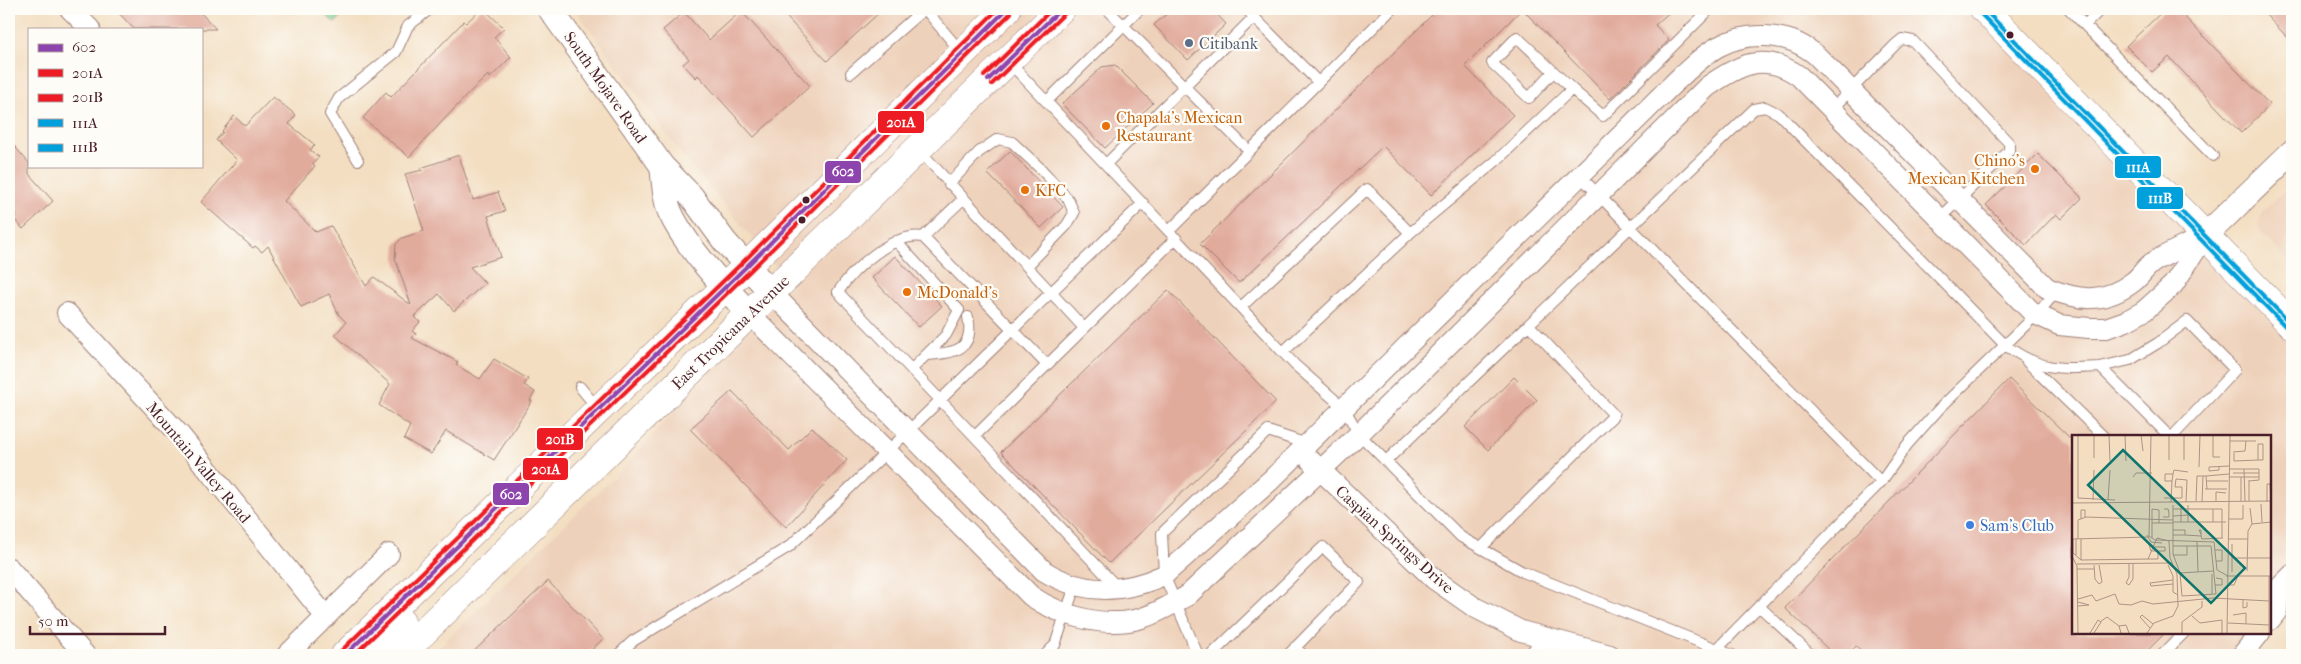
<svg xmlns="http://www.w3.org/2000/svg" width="2301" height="664" viewBox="0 0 2301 664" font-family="'IM FELL French Canon',serif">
<rect width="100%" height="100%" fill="#fdfcf7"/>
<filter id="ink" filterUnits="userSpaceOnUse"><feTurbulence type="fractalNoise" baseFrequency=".02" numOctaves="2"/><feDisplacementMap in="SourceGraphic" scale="10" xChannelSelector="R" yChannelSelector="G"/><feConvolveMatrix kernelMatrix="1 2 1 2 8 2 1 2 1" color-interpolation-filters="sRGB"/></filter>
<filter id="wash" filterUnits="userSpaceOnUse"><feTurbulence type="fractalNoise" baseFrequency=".0096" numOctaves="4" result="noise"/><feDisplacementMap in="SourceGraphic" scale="20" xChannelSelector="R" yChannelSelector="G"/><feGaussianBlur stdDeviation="1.12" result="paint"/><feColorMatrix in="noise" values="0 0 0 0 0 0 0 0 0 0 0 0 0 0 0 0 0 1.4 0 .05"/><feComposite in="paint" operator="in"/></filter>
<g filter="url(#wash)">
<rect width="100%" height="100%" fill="#f3dec1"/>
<path fill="#eed1ba" d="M 575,9 L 1987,9 L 2292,318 L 2292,582 L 2270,607 L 2270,437 L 2074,437 L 2074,633 L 2247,633 L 2227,655 L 1608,655 L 1573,647 L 1565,655 L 431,655 L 626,465 L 764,311 L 792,285 L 683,156 Z
M 2292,183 L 2292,265 L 2263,235 L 2258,224 L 2264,210 Z"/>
<path fill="#81d496" stroke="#667a60" d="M 319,9 L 348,9 L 335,23 Z"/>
<g id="blocks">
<path fill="#e1ab9c" d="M 115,9 L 197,9 L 216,29 L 134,29 Z
M 481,9 L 484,9 L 504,28 L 494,37 L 511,57 L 490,78 L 488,75 L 468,94 L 409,157 L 363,118 L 386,92 L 391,97 L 464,21 L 466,23 Z
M 779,9 L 883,9 L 827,61 Z
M 1172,9 L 1212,9 L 1226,24 L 1188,60 L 1154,25 Z
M 1438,9 L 1673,9 L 1655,25 L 1669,40 L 1610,99 L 1522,9 L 1465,66 L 1513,115 L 1431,195 L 1383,146 L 1239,283 L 1200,244 Z
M 2165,9 L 2177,9 L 2270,105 L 2241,133 L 2169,57 L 2152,72 L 2126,46 Z
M 2260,9 L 2292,9 L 2292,42 Z
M 741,11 L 810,86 L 754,137 L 698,75 L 696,78 L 683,64 L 689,59 L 663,30 L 684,12 L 709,40 Z
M 1115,65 L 1153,103 L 1105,148 L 1062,104 L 1102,67 Z
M 273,97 L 296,115 L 289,124 L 315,145 L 310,150 L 319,157 L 313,164 L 315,166 L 284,201 L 316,232 L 331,226 L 366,286 L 374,277 L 411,305 L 395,258 L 396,244 L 402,238 L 424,231 L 405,174 L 423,170 L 421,168 L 459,155 L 473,200 L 498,192 L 505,211 L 488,216 L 501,257 L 470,267 L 485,283 L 454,311 L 439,294 L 414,317 L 420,322 L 412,331 L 416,334 L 412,338 L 458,362 L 456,365 L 480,379 L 494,359 L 528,379 L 524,385 L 535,392 L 530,400 L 532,401 L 494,460 L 446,431 L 431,454 L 404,439 L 410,426 L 379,405 L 390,384 L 335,335 L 346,322 L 339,315 L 329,294 L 301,307 L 268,246 L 262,252 L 255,246 L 253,248 L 201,202 L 237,160 L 216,140 L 223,132 L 222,131 L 234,116 L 245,126 Z
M 9,140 L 29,163 L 29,174 L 53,201 L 23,229 L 13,218 L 17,215 L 9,206 Z
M 1010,151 L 1063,207 L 1041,228 L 987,173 Z
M 2038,154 L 2082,198 L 2061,219 L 2056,214 L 2026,245 L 1986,205 Z
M 895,256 L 942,306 L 919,327 L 872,278 Z
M 1168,290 L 1276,402 L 1109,563 L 1001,452 Z
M 1514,377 L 1537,400 L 1488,450 L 1465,427 Z
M 2009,379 L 2074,442 L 2074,633 L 2165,633 L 2143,655 L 1866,655 L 1856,646 L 1847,655 L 1834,655 L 1785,608 Z
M 732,391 L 789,450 L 812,427 L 847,460 L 786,527 L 690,429 Z
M 548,581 L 603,639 L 586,655 L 470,655 Z"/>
</g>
</g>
<g filter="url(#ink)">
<use href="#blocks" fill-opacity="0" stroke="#9e7e76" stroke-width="1"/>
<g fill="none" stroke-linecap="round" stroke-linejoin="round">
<defs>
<path id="service" d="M 925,9 L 961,52
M 1107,9 L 1249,151
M 1246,9 L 1318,82
M 2069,9 L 2213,156
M 2085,25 L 2101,9
M 1008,61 L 1295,365 L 1344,408 L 1359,434 L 1461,537 L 1523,572 L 1717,649 L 1881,482 L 1907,445 L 1939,409 L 2037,314 L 2056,292
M 851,73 L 924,9
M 1572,89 L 1603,116 L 1710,9
M 1047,101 L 1140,9
M 1832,109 L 1896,44 L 1902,39 L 1913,41 L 2009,143 L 2009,151 L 1940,218
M 918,149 L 1084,328
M 358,160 L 330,114 L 339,98 L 396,52 L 408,26 L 430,9
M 1106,164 L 1254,17
M 1580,176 L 1881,482
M 949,184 L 979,152 L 998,139 L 1012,142 L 1042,170 L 1068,199 L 1074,213 L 1067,225 L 1027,266
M 1169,231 L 1392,9
M 1410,233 L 1496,161 L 1572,89 L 1517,37 L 1492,63 L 1529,98 L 1553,72
M 923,237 L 963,199
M 896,241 L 959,310 L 946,335 L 912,369
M 1241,307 L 1367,189 L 1410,233 L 1283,352
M 927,355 C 955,353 975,350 968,317
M 2027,362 L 2104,437
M 1047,365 L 923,237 C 893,232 853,269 838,292 L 1118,588
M 2100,367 L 2130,360 L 2158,343 L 2187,321 L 2235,370 L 2172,437
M 580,387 L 598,409
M 976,435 L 1176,238
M 1386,461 L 1754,109 L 1765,107 L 1779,114 L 2005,345 C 2041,371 2058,369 2100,367 L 2170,437
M 1481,548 L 1614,415 L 1529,325
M 1759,606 L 1811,655
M 1295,647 L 1303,655
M 1717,649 L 1732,655
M 618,655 L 633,641 L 790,546 L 1143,203
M 1045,655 L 1055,645 L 1075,586
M 1198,655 L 1164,575 L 1162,533 L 1268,431 L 1307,444
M 1211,655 L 1323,547 L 1359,582 L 1288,655
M 2162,655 L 2184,633"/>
<path id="minor" d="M 70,9 L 90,29
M 771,292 L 1044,571 C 1083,595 1122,594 1164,575 L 1271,480 L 1674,83 C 1703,56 1723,34 1766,36 C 1786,37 1799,42 1815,54 L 2047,288 C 2079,301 2104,304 2133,282 C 2140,277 2145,268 2152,263 C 2168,253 2187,245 2204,236
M 67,313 L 180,435 L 326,617
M 749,313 L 1031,596 C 1060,616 1106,629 1142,618 C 1158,613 1172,604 1187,596 L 1359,434 L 1707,87 C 1738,65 1764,51 1799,76 L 2033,313 L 2059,325 L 2089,328 L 2106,328 L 2126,321 L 2144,311 L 2173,285 L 2205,236
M 1311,461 L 1434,579 L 1474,607 L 1521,631 L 1610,655
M 9,568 L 85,655
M 2270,620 L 2277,611 L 2279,588 L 2292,575
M 287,655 L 389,554
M 1536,655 L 1546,638
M 2242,655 L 2260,633"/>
<path id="tertiary" d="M 550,9 L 662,166 L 692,197 L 725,242 L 771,292
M 662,166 C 664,180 664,199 670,212 C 686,247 722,285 749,313
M 2205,236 L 2292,152"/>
<path id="primary" d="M 1984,9 L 2292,325
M 345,655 L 747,266 L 1007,9
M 375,655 L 401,622
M 400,655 L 1061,9"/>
</defs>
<use href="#service" stroke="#9e7e76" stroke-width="12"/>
<use href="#minor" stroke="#9e7e76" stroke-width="22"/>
<use href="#tertiary" stroke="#9e7e76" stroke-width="26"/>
<use href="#primary" stroke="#9e7e76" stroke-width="29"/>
<use href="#service" stroke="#fff" stroke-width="10"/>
<use href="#minor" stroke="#fff" stroke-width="20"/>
<use href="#tertiary" stroke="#fff" stroke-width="24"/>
<use href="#primary" stroke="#fff" stroke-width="28"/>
<defs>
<path id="bus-1" d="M 988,80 L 1061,9
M 345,655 L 747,266 L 1007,9"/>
<path id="bus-2" d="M 992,84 L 1065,13
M 354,655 L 751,270 L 1011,13"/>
<path id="bus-3" d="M 984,76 L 1052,9
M 341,651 L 743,262 L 998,9"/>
<path id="bus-4" d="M 1984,9 L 2292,325"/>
<path id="bus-5" d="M 1980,13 L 2288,329"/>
</defs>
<use href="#bus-1" stroke="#fdfcf7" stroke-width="8"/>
<use href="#bus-2" stroke="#fdfcf7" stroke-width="8"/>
<use href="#bus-3" stroke="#fdfcf7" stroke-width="8"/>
<use href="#bus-4" stroke="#fdfcf7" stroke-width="8"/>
<use href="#bus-5" stroke="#fdfcf7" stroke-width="8"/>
<use href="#bus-1" stroke="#8e44ad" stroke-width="4"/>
<use href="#bus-2" stroke="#ed1b24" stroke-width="4"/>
<use href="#bus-3" stroke="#ed1b24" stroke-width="4"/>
<use href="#bus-4" stroke="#00a0dc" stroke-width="4"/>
<use href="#bus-5" stroke="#00a0dc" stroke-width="4"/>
</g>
</g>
<g fill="#4a1f2b" stroke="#fdfcf7" stroke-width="2">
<circle cx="2010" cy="35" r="4.5"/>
<circle cx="806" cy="200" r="4.5"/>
<circle cx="802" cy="220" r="4.5"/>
</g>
<circle fill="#5c6f8a" stroke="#fdfcf7" stroke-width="2" cx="1189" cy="43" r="5"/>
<g fill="#e8710a" stroke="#fdfcf7" stroke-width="2">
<circle cx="1106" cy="126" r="5"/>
<circle cx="2035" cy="169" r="5"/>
<circle cx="1025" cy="190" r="5"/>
<circle cx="907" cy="292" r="5"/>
</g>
<circle fill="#3f7fe0" stroke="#fdfcf7" stroke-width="2" cx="1970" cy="525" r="5"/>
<g text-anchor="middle" stroke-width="4.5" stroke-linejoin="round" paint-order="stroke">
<g font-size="16" fill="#4e5e75" stroke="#fdfcf7" text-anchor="start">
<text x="1199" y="49">Citibank</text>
</g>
<g font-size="16" fill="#4a1f2b" stroke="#fdfcf7">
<text transform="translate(606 87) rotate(55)" y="6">South Mojave Road</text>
<text transform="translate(730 332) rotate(-44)" y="6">East Tropicana Avenue</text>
<text transform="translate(199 462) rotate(50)" y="6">Mountain Valley Road</text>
<text transform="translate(1395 539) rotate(42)" y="6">Caspian Springs Drive</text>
</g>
<g font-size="16" fill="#c56008" stroke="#fdfcf7" text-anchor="start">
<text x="1116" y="123">Chapala's Mexican<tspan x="1116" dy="18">Restaurant</tspan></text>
<text x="2025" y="166" text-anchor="end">Chino's<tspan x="2025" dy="18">Mexican Kitchen</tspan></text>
<text x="1035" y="196">KFC</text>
<text x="917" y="298">McDonald's</text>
</g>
<g font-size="16" fill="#366cbe" stroke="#fdfcf7" text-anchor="start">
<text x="1980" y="531">Sam's Club</text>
</g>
</g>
<g transform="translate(2072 435)">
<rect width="199" height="199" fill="#f3dec1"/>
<path fill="none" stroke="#af9285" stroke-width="1" d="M 6,0 L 6,63 L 43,65M 22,0 L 22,23M 37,0 L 38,26M 53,0 L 54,26M 69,0 L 71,16M 79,0 L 77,101 L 83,105 L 142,107 L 145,135 L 156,141M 97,0 L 97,25M 141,0 L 141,22 L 148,22M 158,6 L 184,6M 161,17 L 173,16 L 174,6M 162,18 L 162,26 L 186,25 L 191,25 L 191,9 L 186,9 L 186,25M 112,25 L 112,0M 127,32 L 128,0M 147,32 L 147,35 L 137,36 L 137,32 L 157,31M 157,34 L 187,34 L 187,45 L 177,46M 172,34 L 173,66M 161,38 L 187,38M 101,39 L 102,35 L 116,37M 134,41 L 157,39M 61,42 L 64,38 L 80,38M 157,42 L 187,42M 177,45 L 177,66M 135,46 L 156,46M 103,52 L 104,44 L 115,45 L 114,67M 133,54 L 155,54M 92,63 L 110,63 L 110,52 L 103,52M 21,65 L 22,35M 36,65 L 38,35M 124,66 L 125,41 L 134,41 L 135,54M 144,66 L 144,57 L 154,58M 169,66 L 169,42M 99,67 L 100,46 L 93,46 L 93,39 L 101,39 L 100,46M 130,67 L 131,41M 195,67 L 195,49 L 198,49 L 199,66M 0,68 L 199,66M 189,69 L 190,87M 101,70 L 101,119 L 108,138 L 141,136M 109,70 L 109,87M 116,70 L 116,87M 178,73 L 180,89M 101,74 L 141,74 L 141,87M 141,74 L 150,74 L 150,103M 101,81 L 116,80M 91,82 L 97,82 L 97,78 L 96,74 L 92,74M 9,84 L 9,75 L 13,75 L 13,82M 157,84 L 171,84 L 171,70M 101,87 L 154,87M 80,88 L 101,88M 180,89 L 199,87M 75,100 L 79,107 L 90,108M 101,100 L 113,100 L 113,95 L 101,95M 113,100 L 129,101 L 129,95 L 127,95 L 129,99M 129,101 L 130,104 L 151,103M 80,103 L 80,74 L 87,75 L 87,88M 0,104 L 77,102M 1,104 L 1,118 L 9,125M 4,104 L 4,120M 6,104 L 6,85 L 14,82 L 101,85M 9,104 L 9,125 L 76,124 L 85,103 L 97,106M 156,104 L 176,104M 125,106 L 126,137M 76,107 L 79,116 L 93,116 L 93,112 L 80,112M 160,109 L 160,137M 101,111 L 139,111 L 144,159 L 110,161 L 108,138M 143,115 L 150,115 L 150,126 L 144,126M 101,120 L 115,120 L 115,111M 0,121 L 5,131 L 6,198M 160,123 L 199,123M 76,124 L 86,124 L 86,116M 5,129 L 100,128M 57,129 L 57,142 L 54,148 L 57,150 L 61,144 L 61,129M 22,130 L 23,144 L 27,149 L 30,147 L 27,130M 96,130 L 101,141 L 101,157 L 106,160M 5,134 L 22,134M 175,136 L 176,96 L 180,89M 140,139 L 140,159M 154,141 L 199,141M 101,149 L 79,151 L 78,148 L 101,145M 143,150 L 150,150 L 150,144 L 144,143M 156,150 L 162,150 L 166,141M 6,164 L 20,160 L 24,166 L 43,159 L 47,169 L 59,170 L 70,166 L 81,169 L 141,163 L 197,166M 171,165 L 171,173 L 175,172 L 175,167M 6,167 L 17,170 L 6,171M 161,180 L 174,178 L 174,189M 120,181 L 128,188 L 150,185 L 150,198M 28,187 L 35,182 L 47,191M 156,188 L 197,190M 78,193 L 68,182 L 70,180 L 81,189M 18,198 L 26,185 L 29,187 L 22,198M 49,198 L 47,191 L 54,190 L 57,198M 75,198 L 82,188 L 101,181 L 106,171 L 105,139 L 98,123 L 97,106M 110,198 L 110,187 L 130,172 L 130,166M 155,198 L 158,0M 197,198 L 197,141"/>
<path fill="#0f766e" fill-opacity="0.15" stroke="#0f766e" stroke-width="2.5" d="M 51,15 L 173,133 L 139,168 L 16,50 Z"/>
<rect width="199" height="199" fill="none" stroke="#4a1f2b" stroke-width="2.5"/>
</g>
<g stroke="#fdfcf7" stroke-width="2">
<rect x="877" y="110" width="48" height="24" rx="5" fill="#ed1b24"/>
<rect x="2114" y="155" width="48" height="24" rx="5" fill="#00a0dc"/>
<rect x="824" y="160" width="38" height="24" rx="5" fill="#8e44ad"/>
<rect x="2136" y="186" width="48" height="24" rx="5" fill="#00a0dc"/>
<rect x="536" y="427" width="48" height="24" rx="5" fill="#ed1b24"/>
<rect x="522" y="457" width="47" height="24" rx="5" fill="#ed1b24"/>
<rect x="492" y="482" width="38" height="24" rx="5" fill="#8e44ad"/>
</g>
<g font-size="14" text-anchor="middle" font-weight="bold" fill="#fff">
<text x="901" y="127">201A</text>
<text x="2138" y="172">111A</text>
<text x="843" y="176">602</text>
<text x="2160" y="203">111B</text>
<text x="560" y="444">201B</text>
<text x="546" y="474">201A</text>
<text x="511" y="499">602</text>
</g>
<rect width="2301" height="664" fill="none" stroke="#fdfcf7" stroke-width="30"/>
<rect x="28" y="28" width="175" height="140" fill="#fdfcf7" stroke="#b5a4a5"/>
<rect x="38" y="44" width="25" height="8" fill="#8e44ad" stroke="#b5a4a5"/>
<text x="72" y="52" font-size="15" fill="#4a1f2b">602</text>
<rect x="38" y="69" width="25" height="8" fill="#ed1b24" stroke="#b5a4a5"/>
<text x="72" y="78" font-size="15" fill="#4a1f2b">201A</text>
<rect x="38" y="94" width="25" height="8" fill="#ed1b24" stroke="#b5a4a5"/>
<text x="72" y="102" font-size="15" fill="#4a1f2b">201B</text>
<rect x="38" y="119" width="25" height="8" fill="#00a0dc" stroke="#b5a4a5"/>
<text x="72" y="128" font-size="15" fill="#4a1f2b">111A</text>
<rect x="38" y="144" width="25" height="8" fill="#00a0dc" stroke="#b5a4a5"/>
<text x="72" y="152" font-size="15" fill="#4a1f2b">111B</text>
<path d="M30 626v8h135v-8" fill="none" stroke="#4a1f2b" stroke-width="2.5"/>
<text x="38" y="626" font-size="15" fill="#4a1f2b" stroke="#fdfcf7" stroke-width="4" paint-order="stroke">50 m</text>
</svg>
